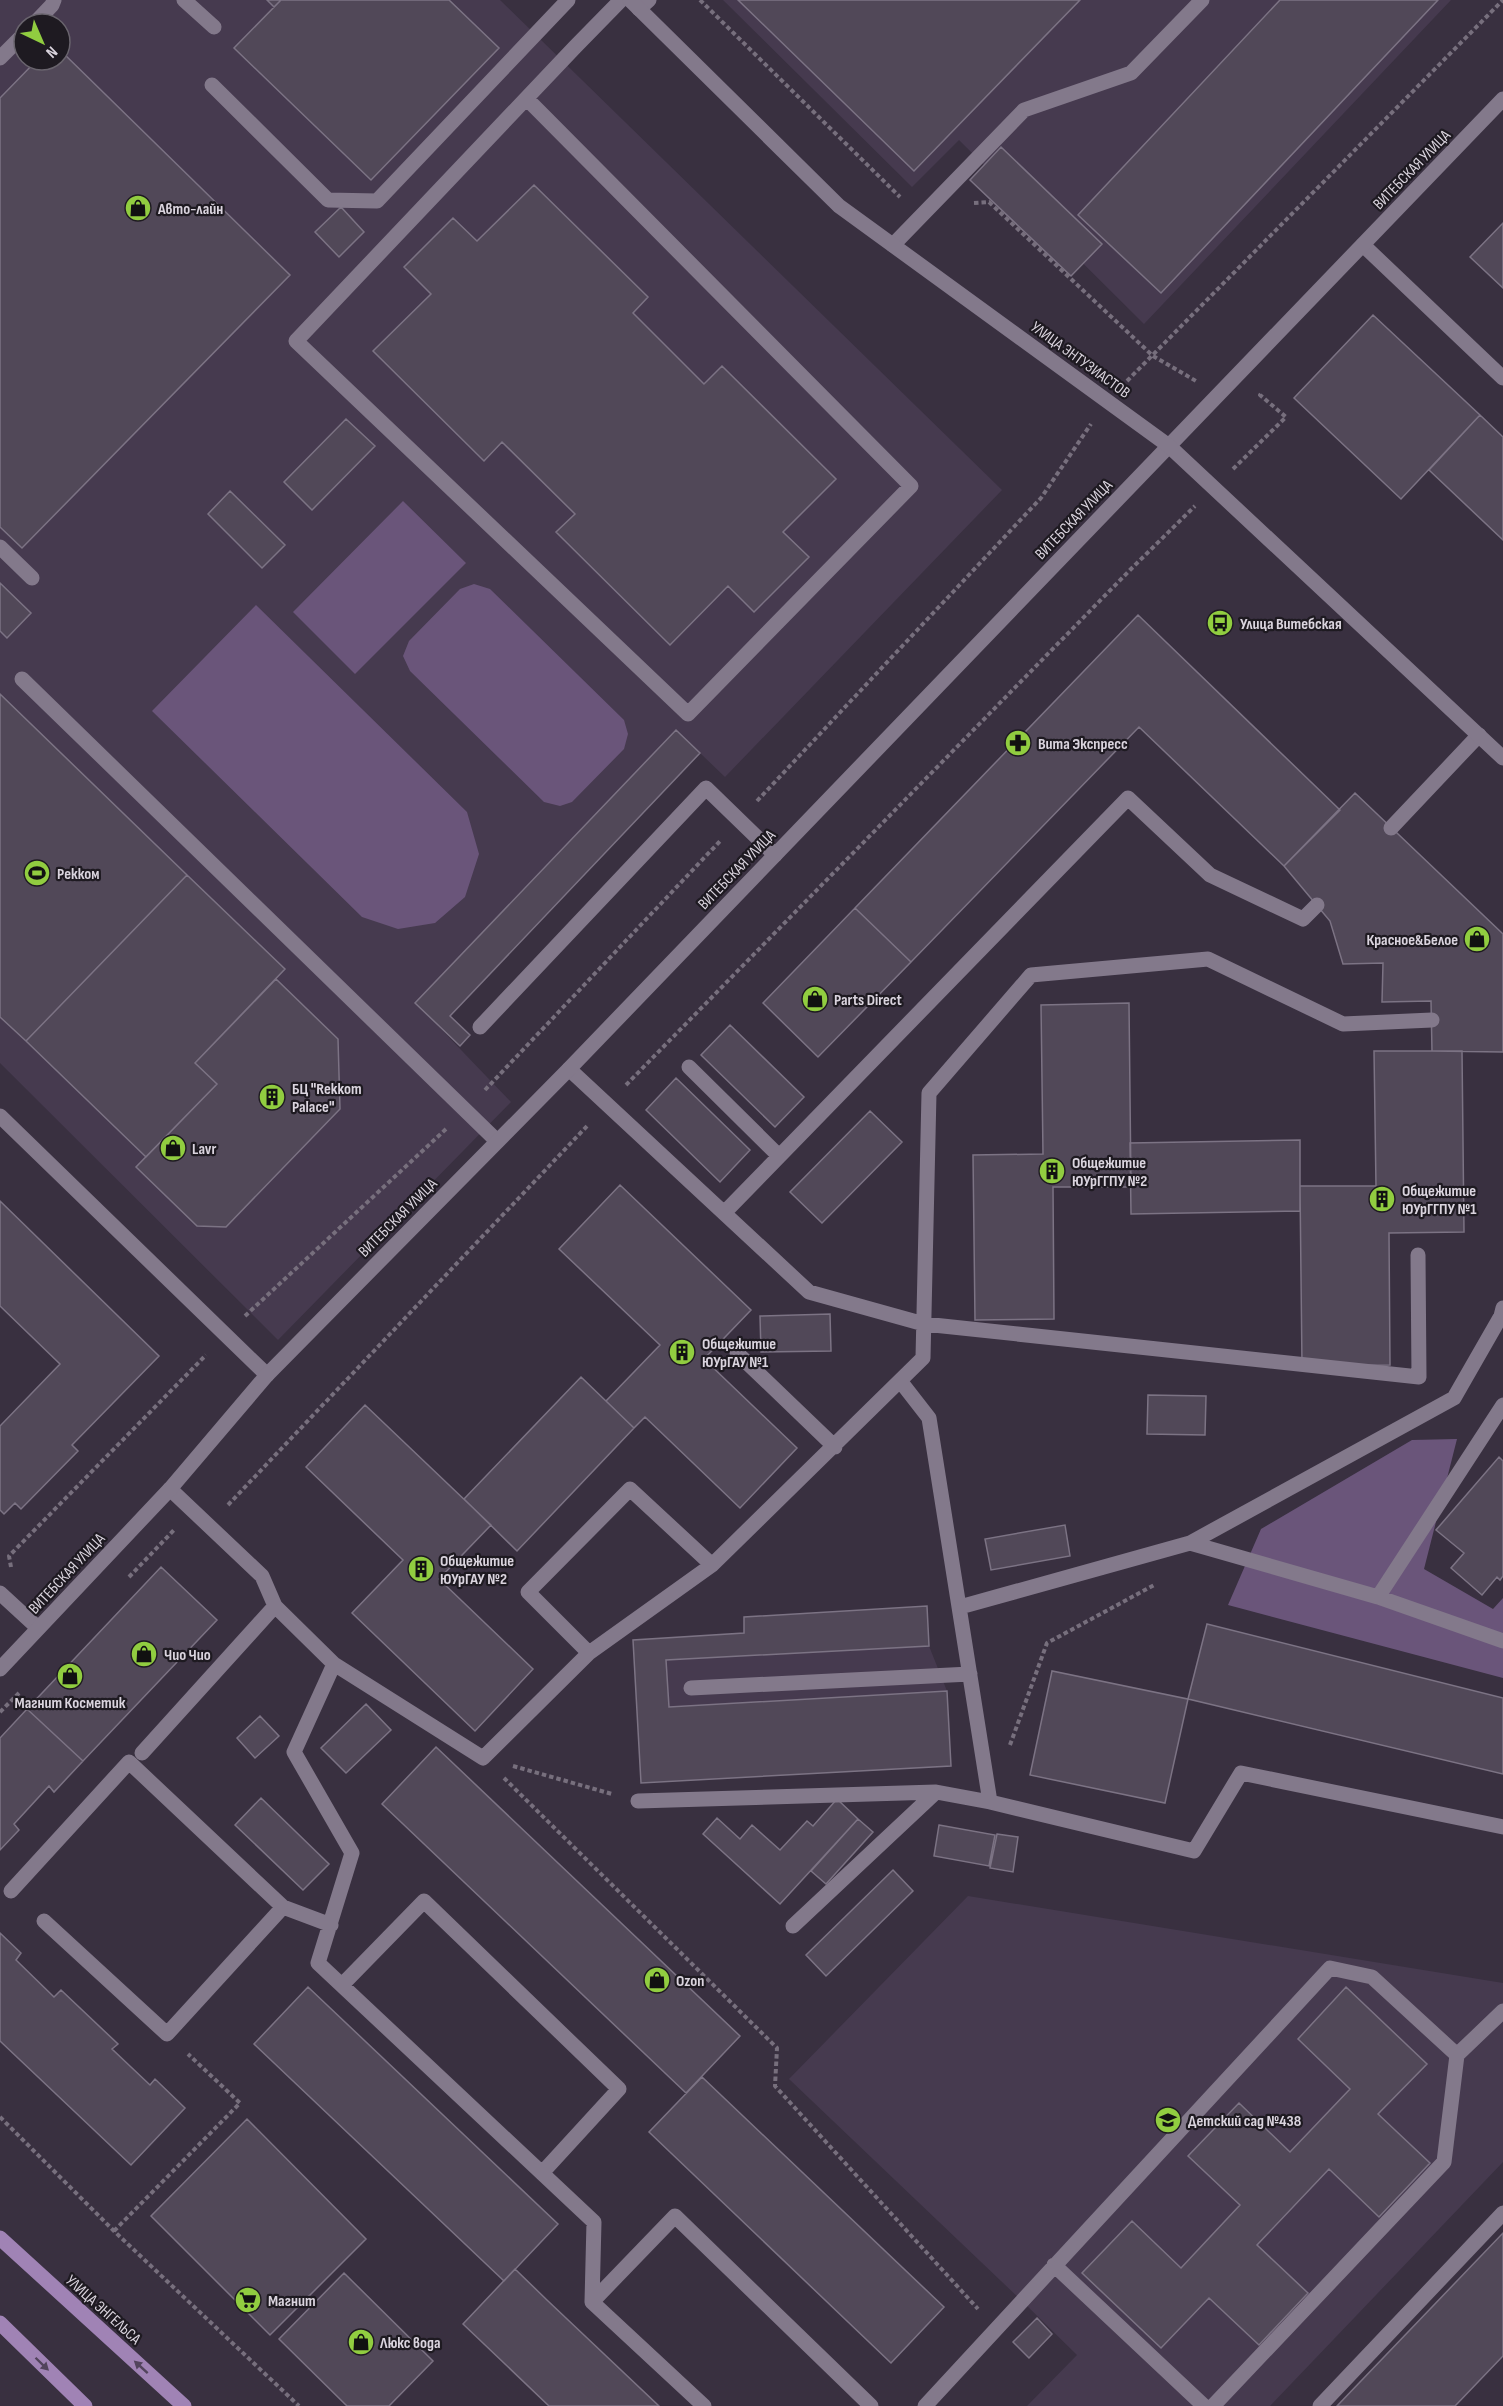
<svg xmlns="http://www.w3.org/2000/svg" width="1503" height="2406" viewBox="0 0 1503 2406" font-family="'Sofia Sans Condensed',sans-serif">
<rect width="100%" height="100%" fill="#393040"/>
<path fill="#463a4f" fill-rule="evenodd" d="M 0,0 L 500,0 L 1002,490 L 725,777 L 676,730 L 416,1003 L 511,1102 L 278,1340 L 0,1063 ZM 24,24 L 60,24 L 60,60 L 24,60 Z
M 723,0 L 1451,0 L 1144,324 L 959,140 L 912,187 Z
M 927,1606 L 929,1646 L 947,1691 L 951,1766 L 641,1783 L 633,1640 L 744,1633 L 744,1617 Z
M 968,1896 L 1503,1983 L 1503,2162 L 1270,2406 L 1027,2406 L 1077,2355 L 1022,2301 L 789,2079 Z"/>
<path fill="#6a557a" d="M 403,501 L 466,563 L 355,674 L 293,612 Z
M 474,584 L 490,589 L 624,720 L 628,734 L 624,749 L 572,802 L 560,806 L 544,802 L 410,671 L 403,656 L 409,641 L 460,589 Z
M 256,605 L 467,812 L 479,854 L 465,897 L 435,923 L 398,929 L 362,917 L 152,711 Z
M 1457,1439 L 1424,1569 L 1493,1609 L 1503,1598 L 1503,1678 L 1228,1605 L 1261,1529 L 1412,1440 Z"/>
<path fill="#514858" stroke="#7c7384" stroke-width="1.5" d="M 267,0 L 281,0 L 274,7 Z
M 281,0 L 449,0 L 499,48 L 371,180 L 234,48 Z
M 738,0 L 1080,0 L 914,171 Z
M 1280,0 L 1438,0 L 1161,293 L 1078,215 Z
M 60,50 L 290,275 L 22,548 L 0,527 L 0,98 L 37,60 L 60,60 Z
M 1001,147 L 1102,244 L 1071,276 L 970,180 Z
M 534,185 L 648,297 L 633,313 L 704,384 L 722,366 L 836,479 L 783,532 L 809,557 L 754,612 L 728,586 L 670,645 L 556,532 L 575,514 L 502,442 L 484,461 L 373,351 L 431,294 L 404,267 L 453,218 L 477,241 Z
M 341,207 L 364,232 L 339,257 L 315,232 Z
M 1503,223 L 1503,288 L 1470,257 Z
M 1373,315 L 1480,415 L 1401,499 L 1294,398 Z
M 1480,415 L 1503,437 L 1503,540 L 1429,470 Z
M 346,419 L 375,446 L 312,510 L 284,482 Z
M 230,491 L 285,545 L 262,568 L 208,514 Z
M 0,583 L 31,613 L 7,638 L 0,631 Z
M 1138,615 L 1340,810 L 1284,866 L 1139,727 L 911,962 L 855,908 Z
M 0,694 L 187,875 L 26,1041 L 0,1017 Z
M 676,730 L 700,753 L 450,1016 L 470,1035 L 460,1046 L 415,1003 Z
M 1355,793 L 1503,934 L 1503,1052 L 1432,1051 L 1431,1001 L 1382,1002 L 1383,963 L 1343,964 L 1330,921 L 1284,866 Z
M 187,875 L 285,969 L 195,1063 L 217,1084 L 146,1157 L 26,1041 Z
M 855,908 L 911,962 L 818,1057 L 763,1003 Z
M 276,979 L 338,1039 L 340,1109 L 226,1227 L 197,1226 L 136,1167 L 217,1084 L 195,1063 Z
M 1129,1003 L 1131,1187 L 1053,1187 L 1054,1319 L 975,1320 L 973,1155 L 1043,1154 L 1041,1005 Z
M 730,1025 L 804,1097 L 775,1127 L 701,1055 Z
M 1374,1051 L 1462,1051 L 1464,1232 L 1389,1233 L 1390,1365 L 1302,1366 L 1300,1186 L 1376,1186 Z
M 676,1078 L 750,1150 L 720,1182 L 646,1110 Z
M 870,1111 L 902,1142 L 822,1223 L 790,1192 Z
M 1300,1140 L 1300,1211 L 1131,1214 L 1130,1143 Z
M 620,1185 L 751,1310 L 704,1359 L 797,1448 L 740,1508 L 645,1417 L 634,1428 L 606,1401 L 660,1345 L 559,1249 Z
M 0,1201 L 159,1356 L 72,1445 L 78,1451 L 21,1509 L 15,1503 L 4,1514 L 0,1510 L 0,1426 L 60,1364 L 0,1306 Z
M 830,1314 L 831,1351 L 761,1352 L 760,1316 Z
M 581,1377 L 634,1428 L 517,1551 L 464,1499 Z
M 1148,1395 L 1206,1396 L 1205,1435 L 1147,1434 Z
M 365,1405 L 491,1525 L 439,1579 L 533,1669 L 475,1731 L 352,1613 L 403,1560 L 306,1467 Z
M 1499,1457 L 1503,1461 L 1503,1576 L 1500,1580 L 1497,1577 L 1482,1595 L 1451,1568 L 1464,1553 L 1436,1530 Z
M 1065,1525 L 1070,1556 L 991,1570 L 985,1539 Z
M 161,1567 L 217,1620 L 83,1761 L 27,1709 Z
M 927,1606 L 929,1646 L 666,1660 L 669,1707 L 947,1691 L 951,1766 L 641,1783 L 633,1640 L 744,1633 L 744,1617 Z
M 1207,1624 L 1503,1698 L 1503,1774 L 1188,1699 L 1165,1803 L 1030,1775 L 1052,1671 L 1188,1699 Z
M 366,1704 L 391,1730 L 346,1773 L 321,1748 Z
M 27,1709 L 83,1761 L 54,1792 L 49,1786 L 14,1824 L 19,1830 L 0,1850 L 0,1738 Z
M 260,1716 L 279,1736 L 255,1758 L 237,1738 Z
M 436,1747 L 740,2036 L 686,2093 L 382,1804 Z
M 261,1798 L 329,1864 L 303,1890 L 235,1825 Z
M 837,1799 L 858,1819 L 780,1904 L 703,1834 L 717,1818 L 740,1839 L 752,1825 L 780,1850 L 807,1821 L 813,1826 Z
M 858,1819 L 873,1832 L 826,1884 L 811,1871 Z
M 939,1825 L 995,1835 L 989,1866 L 934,1856 Z
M 997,1834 L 1018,1837 L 1013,1872 L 990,1868 Z
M 893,1870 L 913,1891 L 826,1976 L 806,1955 Z
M 0,1933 L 21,1953 L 16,1960 L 54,1997 L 61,1990 L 118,2044 L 112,2049 L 150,2085 L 155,2079 L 185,2108 L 131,2165 L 0,2041 Z
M 308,1987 L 558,2224 L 504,2281 L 254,2044 Z
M 1346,1987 L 1427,2064 L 1378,2114 L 1430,2163 L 1379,2217 L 1329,2169 L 1257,2245 L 1308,2293 L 1259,2345 L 1209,2298 L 1161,2348 L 1082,2273 L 1132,2221 L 1181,2268 L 1240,2205 L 1188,2156 L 1239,2103 L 1290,2152 L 1350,2089 L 1298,2039 Z
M 702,2077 L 944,2307 L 891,2363 L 649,2132 Z
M 247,2119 L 366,2239 L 270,2335 L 151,2216 Z
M 1503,2233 L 1503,2356 L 1455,2406 L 1337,2406 Z
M 515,2269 L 548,2301 L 659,2406 L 549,2406 L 463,2324 Z
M 344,2273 L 433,2361 L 389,2406 L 347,2406 L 279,2339 Z
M 1037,2318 L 1052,2334 L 1029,2358 L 1013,2342 Z"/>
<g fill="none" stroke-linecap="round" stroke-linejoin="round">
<path stroke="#776f7d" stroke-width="4" stroke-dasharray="4.5 3" stroke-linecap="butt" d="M 700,0 L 900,197
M 974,203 L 989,202 L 1153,356 L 1196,381
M 1127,381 L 1503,0
M 1233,469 L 1286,417 L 1260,395 L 1263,392
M 757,801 L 1041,498 L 1091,424
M 626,1085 L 1130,570 L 1195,506
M 485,1090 L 721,840
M 245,1316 L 446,1129
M 228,1505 L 588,1125
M 11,1567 L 9,1556 L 206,1355
M 129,1577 L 174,1530
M 0,1712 L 19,1693
M 1010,1745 L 1047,1643 L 1156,1584
M 513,1766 L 612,1794
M 504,1778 L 777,2048 L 775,2086 L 978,2309
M 0,2117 L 114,2231 L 299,2406
M 114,2231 L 240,2103 L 188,2054"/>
<path stroke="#83798b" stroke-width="15" d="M 184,0 L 214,27
M 639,9 L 649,0
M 34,24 L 52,5 L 54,0
M 0,58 L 24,34
M 212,85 L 328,200 L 377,201 L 568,0
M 527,99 L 911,486 L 688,714 L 296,341 L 575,47 L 621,0
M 893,245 L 1024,110 L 1131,73 L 1202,0
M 1363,245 L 1503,378
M 0,547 L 32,578
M 22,679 L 497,1141
M 1391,828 L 1479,735
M 480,1027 L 706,788 L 775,855
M 689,1067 L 779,1156
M 569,1069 L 809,1292 L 924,1324 L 1419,1377 L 1418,1255
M 0,1116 L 267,1375
M 724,1213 L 1128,798 L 1210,875 L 1303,919 L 1317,905
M 737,1353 L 835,1447
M 901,1382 L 929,1418 L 990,1802 L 1194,1851 L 1241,1773 L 1503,1827
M 170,1489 L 262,1576 L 275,1606 L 334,1664 L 483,1758 L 589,1653 L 712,1565 L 923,1358 L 929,1093 L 1031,975 L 1208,959 L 1343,1024 L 1432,1020
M 1190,1543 L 1378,1597 L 1503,1641
M 0,1593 L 38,1628
M 1378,1597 L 1503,1405
M 960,1607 L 1190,1543 L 1454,1398 L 1501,1316 L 1503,1308
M 589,1653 L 528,1592 L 630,1489 L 712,1565
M 334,1664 L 294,1752 L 352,1853 L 318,1963 L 594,2222 L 592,2302 L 704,2406
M 691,1688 L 970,1674
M 142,1753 L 275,1606
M 638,1801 L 936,1792 L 990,1802
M 11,1891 L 129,1762 L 283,1907
M 44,1921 L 167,2034 L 283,1907 L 331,1925
M 793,1926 L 936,1792
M 342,1985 L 424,1901 L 619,2089 L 542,2173
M 1054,2265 L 1204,2406
M 592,2302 L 675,2216 L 871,2406
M 925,2406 L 1330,1968 L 1372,1977 L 1457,2055 L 1503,2011
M 1213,2406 L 1444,2162 L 1457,2055
M 1320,2406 L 1503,2213"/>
<path stroke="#83798b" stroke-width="15" d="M 0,1669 L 170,1489 L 267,1375 L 569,1069 L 1503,99"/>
<path stroke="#83798b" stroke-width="15" d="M 630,0 L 839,206 L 1169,446 L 1503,758"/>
<path stroke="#a083b5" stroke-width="15" d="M 0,2238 L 184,2406
M 0,2323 L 85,2406"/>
</g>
<defs><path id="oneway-solid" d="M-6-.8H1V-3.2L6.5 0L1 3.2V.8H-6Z" transform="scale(1.5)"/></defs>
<g fill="#52445c">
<use href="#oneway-solid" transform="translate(42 2364) rotate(44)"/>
<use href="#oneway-solid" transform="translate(141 2367) rotate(-138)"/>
</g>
<defs>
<symbol id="shop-disc" viewBox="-11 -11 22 22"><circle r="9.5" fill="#91cd40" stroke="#1e1a21"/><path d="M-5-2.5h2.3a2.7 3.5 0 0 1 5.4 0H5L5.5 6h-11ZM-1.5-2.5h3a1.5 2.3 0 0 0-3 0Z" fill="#111"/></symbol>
<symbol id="bus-disc" viewBox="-11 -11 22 22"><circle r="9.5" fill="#91cd40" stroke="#1e1a21"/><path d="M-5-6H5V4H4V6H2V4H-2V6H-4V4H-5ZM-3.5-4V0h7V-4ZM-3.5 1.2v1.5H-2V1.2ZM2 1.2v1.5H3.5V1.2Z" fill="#111"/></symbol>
<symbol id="pharmacy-disc" viewBox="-11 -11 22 22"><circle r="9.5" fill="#91cd40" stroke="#1e1a21"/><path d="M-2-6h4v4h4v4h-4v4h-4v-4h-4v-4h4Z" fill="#111"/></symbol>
<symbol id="stadium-disc" viewBox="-11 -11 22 22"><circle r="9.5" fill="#91cd40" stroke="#1e1a21"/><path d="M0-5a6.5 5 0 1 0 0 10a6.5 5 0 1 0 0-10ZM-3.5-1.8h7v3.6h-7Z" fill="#111"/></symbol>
<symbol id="building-disc" viewBox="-11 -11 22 22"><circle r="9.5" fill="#91cd40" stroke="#1e1a21"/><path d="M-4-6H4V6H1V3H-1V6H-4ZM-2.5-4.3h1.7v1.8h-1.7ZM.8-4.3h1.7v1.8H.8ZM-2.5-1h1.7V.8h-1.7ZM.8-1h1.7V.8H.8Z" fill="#111"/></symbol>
<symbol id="school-disc" viewBox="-11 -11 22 22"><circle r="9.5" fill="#91cd40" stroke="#1e1a21"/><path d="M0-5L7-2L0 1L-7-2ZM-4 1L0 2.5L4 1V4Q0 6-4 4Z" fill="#111"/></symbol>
<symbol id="supermarket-disc" viewBox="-11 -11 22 22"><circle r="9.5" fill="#91cd40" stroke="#1e1a21"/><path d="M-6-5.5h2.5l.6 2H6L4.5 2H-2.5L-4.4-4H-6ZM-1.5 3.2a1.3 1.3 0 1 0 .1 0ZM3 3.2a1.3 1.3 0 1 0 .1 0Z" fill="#111"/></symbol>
</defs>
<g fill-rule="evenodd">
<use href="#shop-disc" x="123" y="193" width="30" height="30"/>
<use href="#bus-disc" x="1205" y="608" width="30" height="30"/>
<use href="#pharmacy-disc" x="1003" y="728" width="30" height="30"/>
<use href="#stadium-disc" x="22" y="858" width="30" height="30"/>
<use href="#shop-disc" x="1462" y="924" width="30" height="30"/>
<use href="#shop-disc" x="800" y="984" width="30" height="30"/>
<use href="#building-disc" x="257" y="1082" width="30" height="30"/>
<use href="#shop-disc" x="158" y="1133" width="30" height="30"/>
<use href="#building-disc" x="1037" y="1156" width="30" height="30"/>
<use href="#building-disc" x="1367" y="1184" width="30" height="30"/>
<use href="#building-disc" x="667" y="1337" width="30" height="30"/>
<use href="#building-disc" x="406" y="1554" width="30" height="30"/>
<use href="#shop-disc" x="129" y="1639" width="30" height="30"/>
<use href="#shop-disc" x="55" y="1661" width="30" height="30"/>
<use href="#shop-disc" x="642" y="1965" width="30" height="30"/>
<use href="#school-disc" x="1153" y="2105" width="30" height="30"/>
<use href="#supermarket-disc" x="233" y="2285" width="30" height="30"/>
<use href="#shop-disc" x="346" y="2327" width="30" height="30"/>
</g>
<g text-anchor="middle" stroke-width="4.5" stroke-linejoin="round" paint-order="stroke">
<g font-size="16" fill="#dad4de" stroke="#1e1a21">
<text transform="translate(1411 169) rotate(-46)" y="6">ВИТЕБСКАЯ УЛИЦА</text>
<text transform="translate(1081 359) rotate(36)" y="6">УЛИЦА ЭНТУЗИАСТОВ</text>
<text transform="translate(1073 519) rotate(-46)" y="6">ВИТЕБСКАЯ УЛИЦА</text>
<text transform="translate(736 869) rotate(-46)" y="6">ВИТЕБСКАЯ УЛИЦА</text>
<text transform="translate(397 1217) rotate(-45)" y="6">ВИТЕБСКАЯ УЛИЦА</text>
<text transform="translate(66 1573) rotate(-47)" y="6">ВИТЕБСКАЯ УЛИЦА</text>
<text transform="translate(104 2309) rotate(42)" y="6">УЛИЦА ЭНГЕЛЬСА</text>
</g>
<g font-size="16" font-weight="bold" fill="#dad4de" stroke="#1e1a21" text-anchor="start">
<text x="158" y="214">Авто-лайн</text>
<text x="1240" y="629">Улица Витебская</text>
<text x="1038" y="749">Вита Экспресс</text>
<text x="57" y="879">Рекком</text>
<text x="1458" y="945" text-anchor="end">Красное&amp;Белое</text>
<text x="834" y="1005">Parts Direct</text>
<text x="292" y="1094">БЦ "Rekkom<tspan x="292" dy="18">Palace"</tspan></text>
<text x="192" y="1154">Lavr</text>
<text x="1072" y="1168">Общежитие<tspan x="1072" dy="18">ЮУрГГПУ №2</tspan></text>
<text x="1402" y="1196">Общежитие<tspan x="1402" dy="18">ЮУрГГПУ №1</tspan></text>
<text x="702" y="1349">Общежитие<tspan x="702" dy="18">ЮУрГАУ №1</tspan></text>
<text x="440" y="1566">Общежитие<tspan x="440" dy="18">ЮУрГАУ №2</tspan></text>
<text x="164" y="1660">Чио Чио</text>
<text x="70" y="1708" text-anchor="middle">Магнит Косметик</text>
<text x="676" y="1986">Ozon</text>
<text x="1188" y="2126">Детский сад №438</text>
<text x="268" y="2306">Магнит</text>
<text x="380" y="2348">Люкс вода</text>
</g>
</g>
<g transform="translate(42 42) rotate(136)"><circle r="28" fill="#1e1a21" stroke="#69646d" stroke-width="1.5"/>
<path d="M0-4.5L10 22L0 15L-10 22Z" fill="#91cd40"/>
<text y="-9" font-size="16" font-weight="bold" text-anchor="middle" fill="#dad4de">N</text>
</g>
</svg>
